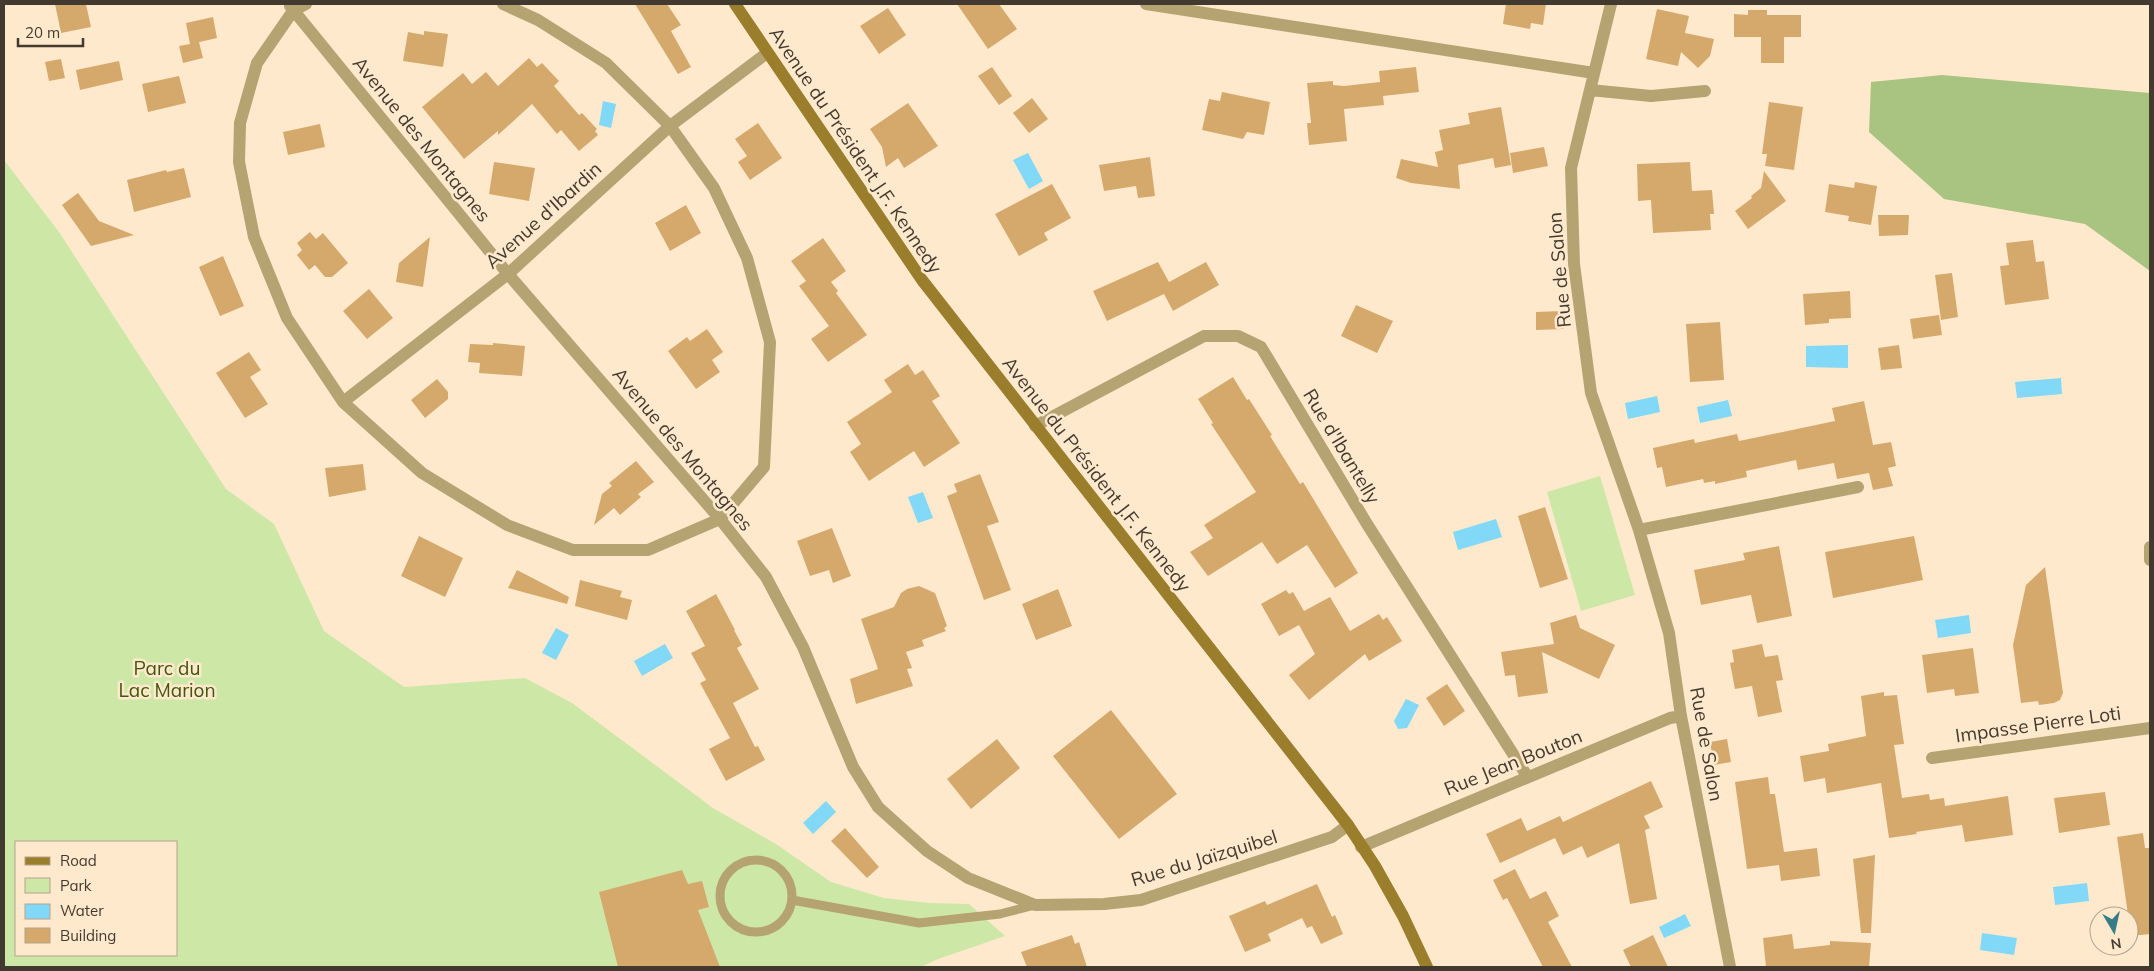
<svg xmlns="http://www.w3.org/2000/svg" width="2154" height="971" viewBox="0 0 2154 971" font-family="Mulish,sans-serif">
<rect width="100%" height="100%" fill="#ffe9cd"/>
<path fill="#cde7a7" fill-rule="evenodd" d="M 4,160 L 59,232 L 226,489 L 274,524 L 324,631 L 404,687 L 525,678 L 572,703 L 713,808 L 776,844 L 831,882 L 884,898 L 930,903 L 969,904 L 1005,936 L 938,959 L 921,967 L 4,967 ZM 16,842 L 176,842 L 176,955 L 16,955 Z
M 1600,476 L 1635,595 L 1581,611 L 1547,492 Z"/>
<path fill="#a9c380" d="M 1942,75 L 2150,93 L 2150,271 L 2085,224 L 1944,199 L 1869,132 L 1871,82 Z"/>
<path fill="#81d8f7" d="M 603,101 L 616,104 L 611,128 L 599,125 Z
M 1028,153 L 1043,181 L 1029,189 L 1013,160 Z
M 1848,345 L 1848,368 L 1806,367 L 1806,346 Z
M 2061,378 L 2062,394 L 2017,398 L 2015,382 Z
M 1657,396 L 1660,412 L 1628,419 L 1625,403 Z
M 1728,400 L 1732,416 L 1700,423 L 1697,407 Z
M 923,492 L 933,518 L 918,523 L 908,497 Z
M 1496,519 L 1502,537 L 1458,550 L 1453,532 Z
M 1969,615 L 1971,633 L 1938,638 L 1935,620 Z
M 556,628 L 569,635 L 556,660 L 542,653 Z
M 665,644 L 673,658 L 642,676 L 634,661 Z
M 1406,699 L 1419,705 L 1407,728 L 1398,729 L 1394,721 Z
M 826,801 L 836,812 L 813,834 L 803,823 Z
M 2087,883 L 2089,901 L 2055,905 L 2053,887 Z
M 1685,914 L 1691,926 L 1664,938 L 1659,927 Z
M 1982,933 L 2017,938 L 2014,955 L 1980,950 Z"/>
<path fill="#d5a96c" d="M 55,4 L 86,4 L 91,27 L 61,33 Z
M 635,4 L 667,4 L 681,25 L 671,31 L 691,67 L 678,74 Z
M 957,4 L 999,4 L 1017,29 L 988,49 Z
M 1506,4 L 1546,4 L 1543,25 L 1531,23 L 1530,29 L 1503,24 Z
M 888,8 L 906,35 L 879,54 L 860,26 Z
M 1657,9 L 1689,16 L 1685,33 L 1714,39 L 1710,56 L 1698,68 L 1681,52 L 1678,66 L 1646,59 Z
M 1748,10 L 1767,10 L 1767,15 L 1801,15 L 1801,37 L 1784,37 L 1784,63 L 1761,63 L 1761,37 L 1734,37 L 1734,14 L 1748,15 Z
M 213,17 L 217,38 L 191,44 L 199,42 L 203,58 L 183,63 L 179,46 L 190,44 L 186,23 Z
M 424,31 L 448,34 L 443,67 L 403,61 L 408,32 L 424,35 Z
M 529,58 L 537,67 L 542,63 L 559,81 L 554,86 L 579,115 L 582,113 L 597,129 L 595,131 L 598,135 L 579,151 L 561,130 L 557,134 L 532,104 L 498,135 L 498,131 L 464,159 L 422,107 L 463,73 L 472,84 L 486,72 L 498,86 Z
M 61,59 L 65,78 L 49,81 L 45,62 Z
M 119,61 L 123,80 L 80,90 L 76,70 Z
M 992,67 L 1012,96 L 999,105 L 978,76 Z
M 1416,67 L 1419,92 L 1383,96 L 1384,105 L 1344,109 L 1347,141 L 1309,145 L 1307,123 L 1311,123 L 1307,83 L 1333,81 L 1333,85 L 1344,86 L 1380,82 L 1379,71 Z
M 179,76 L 186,103 L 148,112 L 142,84 Z
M 1222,92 L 1270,102 L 1264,135 L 1247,132 L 1243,139 L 1202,130 L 1209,99 L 1220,101 Z
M 1032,98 L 1048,119 L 1029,133 L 1013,113 Z
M 1769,102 L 1803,107 L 1794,170 L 1765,166 L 1767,154 L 1762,154 Z
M 908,103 L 938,146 L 904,168 L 898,158 L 886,167 L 882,147 L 870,129 Z
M 1501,107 L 1511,165 L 1495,168 L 1493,158 L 1458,165 L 1460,189 L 1411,183 L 1396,178 L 1401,159 L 1438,167 L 1435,152 L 1443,150 L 1439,130 L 1470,124 L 1468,113 Z
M 758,123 L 782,158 L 750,180 L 738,162 L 747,156 L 735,139 Z
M 320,124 L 325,147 L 288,155 L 283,132 Z
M 1544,147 L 1548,166 L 1513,173 L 1510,153 Z
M 1150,157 L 1155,196 L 1138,198 L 1136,186 L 1104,191 L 1099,165 Z
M 494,162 L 535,168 L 529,201 L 489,194 Z
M 1690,162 L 1692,191 L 1712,190 L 1714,214 L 1710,214 L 1711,230 L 1653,233 L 1651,200 L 1638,201 L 1637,164 Z
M 184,168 L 191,197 L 134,212 L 127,180 L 166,170 L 167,172 Z
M 1764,171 L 1786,201 L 1748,229 L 1735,211 L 1752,198 L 1751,196 L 1761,188 Z
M 1855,182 L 1877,186 L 1871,225 L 1848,221 L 1849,216 L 1825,212 L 1829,184 L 1854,188 Z
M 1052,184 L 1071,218 L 1044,233 L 1048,240 L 1019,256 L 995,214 Z
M 78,193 L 99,221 L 134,235 L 91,246 L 62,205 Z
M 686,205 L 701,233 L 670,251 L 655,223 Z
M 1878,215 L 1909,215 L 1908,235 L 1879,236 Z
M 310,232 L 316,239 L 323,233 L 348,263 L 332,277 L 325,277 L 315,265 L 309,270 L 297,255 L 302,250 L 297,243 Z
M 430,237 L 423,287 L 396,282 L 399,263 Z
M 823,238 L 846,271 L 831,282 L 838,291 L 836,293 L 867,335 L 828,362 L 811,339 L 829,326 L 799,286 L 806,281 L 791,261 Z
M 2033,240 L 2036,262 L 2044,261 L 2049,299 L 2005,305 L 2000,266 L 2009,265 L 2006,243 Z
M 223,256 L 244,306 L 220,316 L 199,267 Z
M 1158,262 L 1169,282 L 1206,262 L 1219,285 L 1173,311 L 1164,294 L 1107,321 L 1093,291 Z
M 1952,273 L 1958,317 L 1941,320 L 1935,275 Z
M 369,289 L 393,318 L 367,339 L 343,311 Z
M 1850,291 L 1851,318 L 1829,319 L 1829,323 L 1805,325 L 1803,294 Z
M 1356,305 L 1393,321 L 1377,353 L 1341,336 Z
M 1562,311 L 1564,329 L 1536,330 L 1536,312 Z
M 1939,315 L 1942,335 L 1913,339 L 1910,319 Z
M 1720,322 L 1724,380 L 1690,382 L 1686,324 Z
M 707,329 L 723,352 L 712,360 L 720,372 L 696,389 L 668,351 L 687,337 L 690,341 Z
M 493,343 L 525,346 L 522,376 L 479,373 L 480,363 L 468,362 L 470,344 L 493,345 Z
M 1899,345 L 1902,368 L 1881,370 L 1878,348 Z
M 249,352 L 261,370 L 250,377 L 268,404 L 245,418 L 216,373 Z
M 908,364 L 915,375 L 923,370 L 940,396 L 932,401 L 960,443 L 924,467 L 914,451 L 869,481 L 850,452 L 861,444 L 847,422 L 892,392 L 884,380 Z
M 1233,377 L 1247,400 L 1249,399 L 1272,435 L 1270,436 L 1300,484 L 1303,482 L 1358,573 L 1335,588 L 1307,545 L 1277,564 L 1262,542 L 1208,576 L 1190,552 L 1213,538 L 1204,525 L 1256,492 L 1211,424 L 1213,423 L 1198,399 Z
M 437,379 L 448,392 L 448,399 L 425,418 L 411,400 Z
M 1864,401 L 1873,445 L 1891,442 L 1896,466 L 1888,468 L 1893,486 L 1873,490 L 1869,473 L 1837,479 L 1834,463 L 1798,470 L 1796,460 L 1746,471 L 1747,477 L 1715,484 L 1715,481 L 1704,483 L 1703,479 L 1666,487 L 1662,467 L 1657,468 L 1653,448 L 1694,439 L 1695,443 L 1737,434 L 1739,441 L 1835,421 L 1832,408 Z
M 636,461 L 654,482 L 638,494 L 641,497 L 620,515 L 614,508 L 594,525 L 602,494 L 612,486 L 609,483 Z
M 363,464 L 366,490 L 329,497 L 325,468 Z
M 980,474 L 999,522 L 987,526 L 1011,590 L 984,600 L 947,496 L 957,492 L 954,484 Z
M 1545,507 L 1568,579 L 1540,588 L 1518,516 Z
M 832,528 L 851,576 L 833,583 L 829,570 L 810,576 L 797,541 Z
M 419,536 L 463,558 L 445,597 L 401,576 Z
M 1914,536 L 1923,580 L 1833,598 L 1825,552 Z
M 1779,546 L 1792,616 L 1757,623 L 1751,595 L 1701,605 L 1694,570 L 1745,560 L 1743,553 Z
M 2045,567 L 2063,693 L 2060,700 L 2054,703 L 2039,705 L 2038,701 L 2021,703 L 2013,645 L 2026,585 Z
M 517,570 L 569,597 L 567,604 L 508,588 Z
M 580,580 L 622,591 L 620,597 L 632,600 L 627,620 L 575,606 Z
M 919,586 L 935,593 L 947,626 L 944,628 L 946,631 L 922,640 L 924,646 L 906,652 L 912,668 L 907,669 L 913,686 L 856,704 L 850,679 L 878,669 L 861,619 L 894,607 L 901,593 L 907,589 Z
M 1058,589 L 1072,626 L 1036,640 L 1022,604 Z
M 1286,590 L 1289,594 L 1293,592 L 1304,611 L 1330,597 L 1350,631 L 1379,614 L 1383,620 L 1387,617 L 1402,641 L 1369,661 L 1365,654 L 1309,700 L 1289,675 L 1315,654 L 1299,625 L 1279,636 L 1261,604 Z
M 716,594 L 735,630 L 734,630 L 742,645 L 737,648 L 759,689 L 733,703 L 755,747 L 758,746 L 765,760 L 726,781 L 709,749 L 730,738 L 700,683 L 706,680 L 691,653 L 705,646 L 686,611 Z
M 1576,615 L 1580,628 L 1615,645 L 1599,679 L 1542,652 L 1548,693 L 1518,697 L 1515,675 L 1505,676 L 1501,652 L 1554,644 L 1550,623 Z
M 1762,644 L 1765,657 L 1778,655 L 1783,680 L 1776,681 L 1782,712 L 1758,717 L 1752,686 L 1735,689 L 1730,663 L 1734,662 L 1732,650 Z
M 1973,648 L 1979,693 L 1955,696 L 1954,689 L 1927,693 L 1922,655 Z
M 1447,684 L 1465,711 L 1444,726 L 1426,698 Z
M 1884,692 L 1884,696 L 1897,695 L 1904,744 L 1894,745 L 1902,798 L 1929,794 L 1930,800 L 1944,798 L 1945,806 L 2008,796 L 2013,835 L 1965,842 L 1962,825 L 1916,832 L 1917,834 L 1889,838 L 1881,783 L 1827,793 L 1825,778 L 1804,782 L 1800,756 L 1829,751 L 1828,744 L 1866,736 L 1861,696 Z
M 1111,710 L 1177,794 L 1119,839 L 1053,756 Z
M 997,739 L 1020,768 L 971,809 L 947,779 Z
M 1727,739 L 1731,762 L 1714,765 L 1710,742 Z
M 1768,777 L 1770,794 L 1775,794 L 1784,852 L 1817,848 L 1820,876 L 1781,881 L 1779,865 L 1747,869 L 1735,782 Z
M 1651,781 L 1663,807 L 1644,816 L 1650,828 L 1645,830 L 1657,899 L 1630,904 L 1619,843 L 1587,858 L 1582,846 L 1563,855 L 1555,838 L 1500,863 L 1486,834 L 1521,818 L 1527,831 L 1560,816 L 1563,822 Z
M 2105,792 L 2110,825 L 2059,833 L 2054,798 Z
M 845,828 L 879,867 L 867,878 L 831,841 Z
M 2143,833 L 2145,848 L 2150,848 L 2150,934 L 2131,936 L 2117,837 Z
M 1875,855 L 1871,933 L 1861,933 L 1853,859 Z
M 1515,869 L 1530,899 L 1546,891 L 1559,916 L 1548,922 L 1572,967 L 1543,967 L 1507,898 L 1503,900 L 1493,880 Z
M 682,870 L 688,884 L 702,881 L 709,907 L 698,910 L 720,967 L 618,967 L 599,892 Z
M 1317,884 L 1332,917 L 1335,915 L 1343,934 L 1321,944 L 1312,926 L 1307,928 L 1302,918 L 1268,934 L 1271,941 L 1245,952 L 1229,916 L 1265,901 L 1267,905 Z
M 1792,934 L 1794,949 L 1830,945 L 1830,941 L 1871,943 L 1869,967 L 1766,967 L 1763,938 Z
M 1072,935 L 1075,944 L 1079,942 L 1087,967 L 1027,967 L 1021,952 Z
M 1653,935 L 1668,967 L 1631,967 L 1623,950 Z"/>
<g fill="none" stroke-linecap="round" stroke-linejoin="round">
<path stroke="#b6a372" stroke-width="9" d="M720 896a36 36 0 1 1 72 0a36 36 0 1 1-72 0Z
M 792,900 L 919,923 L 1000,914 L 1035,905"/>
<path stroke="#b6a372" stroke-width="12" d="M 306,4 L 293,11 L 257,63 L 240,123 L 239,162 L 254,237 L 287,318 L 343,402 L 422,473 L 507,525 L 573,550 L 648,550 L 720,519 L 764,467 L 770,342 L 747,258 L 714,188 L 670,126 L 606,63 L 538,20 L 503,4
M 1146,4 L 1594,73
M 1611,4 L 1571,168 L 1574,264 L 1591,393 L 1639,530 L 1669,633 L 1681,716 L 1730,967
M 290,6 L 508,274 L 720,519 L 766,577 L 803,647 L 853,767 L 878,807 L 927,851 L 968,878 L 1035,905 L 1104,904 L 1141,900 L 1332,837 L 1348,825
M 1590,90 L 1651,96 L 1705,91
M 343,402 L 508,274 L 670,126 L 767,53
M 1035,426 L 1204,336 L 1238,336 L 1261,347 L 1367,524 L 1527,776
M 1639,530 L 1858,487
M 2150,547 L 2150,560
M 1932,758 L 2150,728
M 1361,847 L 1670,718 L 1681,716"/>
<path stroke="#9b7e2c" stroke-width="12" d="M 735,4 L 922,280 L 1348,825 L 1375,866 L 1403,916 L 1427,967"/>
</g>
<g text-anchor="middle" stroke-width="5" stroke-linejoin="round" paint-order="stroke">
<g font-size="19" fill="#433a2f" stroke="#ffe9cd">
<text transform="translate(422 139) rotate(51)" y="7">Avenue des Montagnes</text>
<text transform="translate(856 150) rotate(56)" y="7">Avenue du Président J.F. Kennedy</text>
<text transform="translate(543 215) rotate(-42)" y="7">Avenue d'Ibardin</text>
<text transform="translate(1559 270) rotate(-95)" y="7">Rue de Salon</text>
<text transform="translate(1342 446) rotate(59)" y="7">Rue d'Ibantelly</text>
<text transform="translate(683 449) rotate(50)" y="7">Avenue des Montagnes</text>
<text transform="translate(1097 474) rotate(52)" y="7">Avenue du Président J.F. Kennedy</text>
<text transform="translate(2038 724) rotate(-8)" y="7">Impasse Pierre Loti</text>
<text transform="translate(1707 744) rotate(80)" y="7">Rue de Salon</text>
<text transform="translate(1513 762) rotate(-22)" y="7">Rue Jean Bouton</text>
<text transform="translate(1204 858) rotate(-17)" y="7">Rue du Jaïzquibel</text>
</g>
<g font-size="19" fill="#40570d" stroke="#ffe9cd">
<text x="167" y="675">Parc du<tspan x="167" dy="22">Lac Marion</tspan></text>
</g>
</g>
<rect width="2154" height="971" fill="none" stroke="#433a2f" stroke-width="10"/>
<rect x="15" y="841" width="162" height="115" fill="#ffe9cd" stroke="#b4a38e"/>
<rect x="25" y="857" width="25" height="8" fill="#9b7e2c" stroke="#b4a38e"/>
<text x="60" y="866" font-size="15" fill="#433a2f">Road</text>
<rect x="25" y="878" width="25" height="15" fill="#cde7a7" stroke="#b4a38e"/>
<text x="60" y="891" font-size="15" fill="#433a2f">Park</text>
<rect x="25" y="904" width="25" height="15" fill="#81d8f7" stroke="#b4a38e"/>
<text x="60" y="916" font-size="15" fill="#433a2f">Water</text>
<rect x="25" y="928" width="25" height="15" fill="#d5a96c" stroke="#b4a38e"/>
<text x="60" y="941" font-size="15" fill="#433a2f">Building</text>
<g transform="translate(2114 931) rotate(171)"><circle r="24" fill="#ffe9cd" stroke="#b4a38e"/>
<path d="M0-4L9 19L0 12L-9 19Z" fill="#377c89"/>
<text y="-8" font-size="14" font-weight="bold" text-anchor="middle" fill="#433a2f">N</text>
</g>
<path d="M18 38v8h65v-8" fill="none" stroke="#433a2f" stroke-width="2.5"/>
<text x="25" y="38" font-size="15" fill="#433a2f" stroke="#ffe9cd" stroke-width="4" paint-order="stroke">20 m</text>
</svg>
